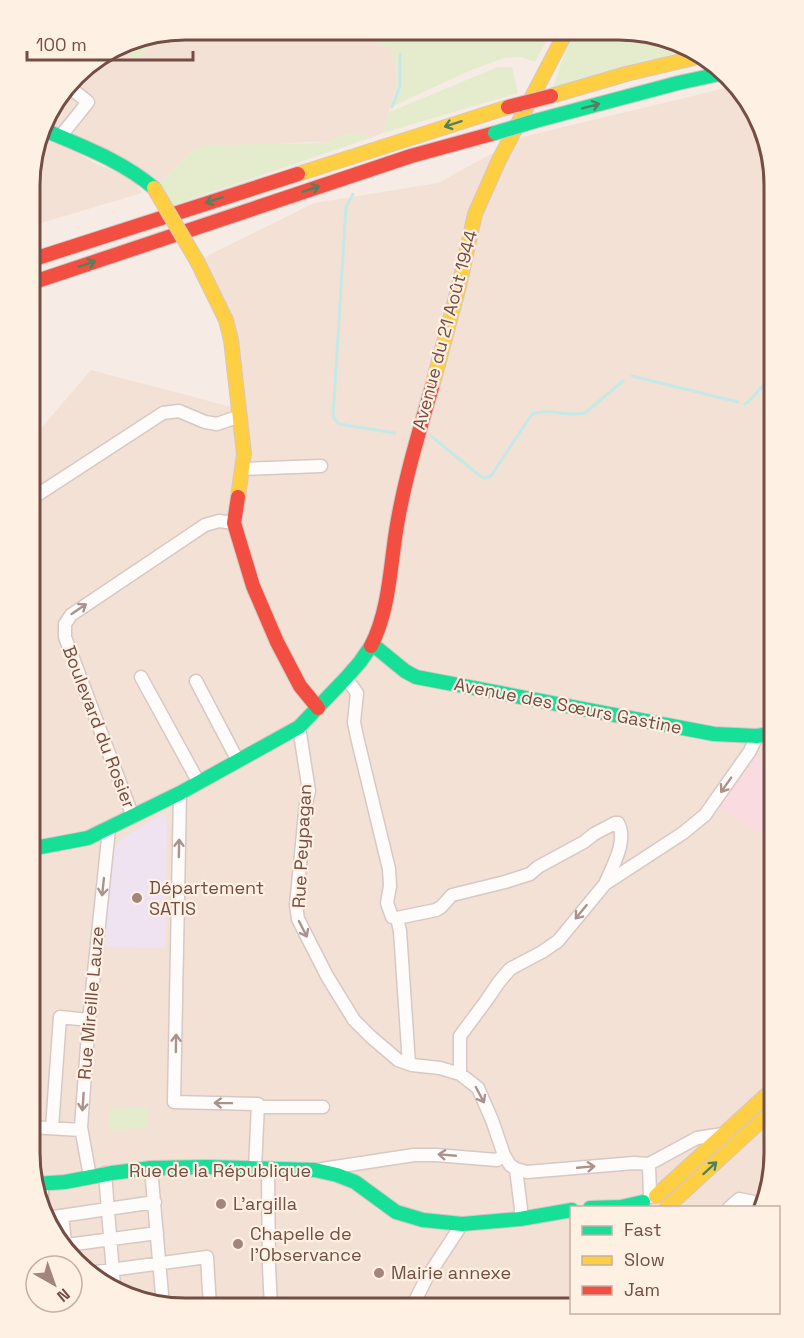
<svg xmlns="http://www.w3.org/2000/svg" width="804" height="1338" viewBox="0 0 804 1338" font-family="'Space Grotesk',sans-serif">
<rect width="100%" height="100%" fill="#f6ece5"/>
<path fill="#f4e1d5" d="M 185,30 L 381,31 L 384,33 L 395,52 L 397,84 L 383,133 L 370,138 L 360,133 L 343,135 L 328,143 L 310,142 L 193,150 L 158,185 L 44,124 L 46,116 L 83,69 L 117,47 L 136,60 L 164,34 Z
M 734,86 L 762,126 L 774,185 L 774,1163 L 757,1207 L 572,1208 L 571,1308 L 165,1307 L 90,1276 L 42,1212 L 30,1153 L 31,440 L 91,370 L 247,411 L 236,338 L 203,258 L 314,203 L 438,183 L 522,137 Z
M 40,137 L 82,155 L 94,163 L 133,178 L 142,193 L 31,226 L 31,165 Z"/>
<path fill="#efe2f1" d="M 162,814 L 166,816 L 167,823 L 165,948 L 102,947 L 111,857 L 114,849 L 121,839 Z"/>
<path fill="#fadce0" d="M 774,751 L 774,841 L 716,807 L 754,757 L 764,758 Z"/>
<path fill="#e5ecce" d="M 381,31 L 551,32 L 535,62 L 520,57 L 504,58 L 469,71 L 391,107 L 397,84 L 396,63 L 392,60 L 395,52 L 380,43 L 384,33 Z
M 575,32 L 649,33 L 685,51 L 553,87 L 566,49 Z
M 164,34 L 136,60 L 117,47 L 126,42 Z
M 498,67 L 512,67 L 518,93 L 383,133 L 389,112 Z
M 360,133 L 370,138 L 171,206 L 158,185 L 193,150 L 206,145 L 328,143 L 343,135 Z
M 147,1107 L 147,1128 L 109,1130 L 109,1109 Z"/>
<g fill="none" stroke-linecap="round" stroke-linejoin="round">
<path stroke="#c5e9e6" stroke-width="3" d="M 392,107 L 400,86 L 400,54
M 353,194 L 346,207 L 333,417 L 339,424 L 395,433
M 632,376 L 738,402
M 745,404 C 757,396 761,383 774,376
M 431,436 L 480,476 L 485,478 L 491,476 L 532,414 C 549,408 567,417 585,413 L 623,381"/>
<defs>
<path id="street" d="M 60,137 L 88,102 L 69,87
M 242,469 L 321,466
M 31,499 L 163,413 L 179,411 L 205,422 L 217,424 L 240,416
M 141,677 L 199,783
M 346,678 L 357,693 L 354,722 L 357,737 L 389,869 L 390,886 L 387,903 L 392,917 L 397,918 L 436,910 L 441,907 L 452,895 L 505,882 L 530,874 L 538,867 L 584,842 L 594,834 L 615,823 L 618,823 C 628,841 612,867 605,884
M 196,681 L 238,761
M 299,727 L 309,791 L 306,803 L 296,905 L 298,919 L 327,976 L 354,1020 L 370,1036 L 398,1060 L 412,1065 L 440,1068 L 460,1074 L 478,1088 L 492,1120 L 504,1155 L 510,1165 L 516,1169 L 527,1172 L 634,1163 L 649,1164
M 180,793 L 174,1102 L 258,1104 L 255,1169
M 133,817 L 65,637 L 65,624 L 71,615 L 205,525 L 219,521 L 234,523
M 397,918 L 400,931 L 409,1064
M 460,1074 L 460,1036 L 486,1001 L 499,982 L 510,969 L 542,952 L 558,941 L 605,884 L 683,833 L 705,815 L 750,751 L 757,736
M 258,1107 L 323,1107
M 30,1127 L 81,1130
M 52,1128 L 60,1017 L 89,1020
M 649,1164 L 697,1138 L 723,1134
M 649,1164 L 650,1197
M 151,1168 L 163,1306
M 322,1169 L 414,1155 L 436,1155 L 497,1160 L 504,1155
M 516,1169 L 521,1209 L 520,1219
M 268,1170 L 269,1267 L 271,1307
M 105,1173 L 114,1286
M 90,1177 L 81,1127 L 89,1020 L 109,829
M 729,1208 L 739,1199 L 759,1203
M 42,1212 L 42,1184
M 62,1216 L 65,1242
M 47,1218 L 155,1202
M 67,1245 L 157,1233
M 88,1273 L 207,1257 L 210,1307
M 412,1307 L 426,1279 L 462,1224"/>
<path id="fast" d="M 535,121 L 678,83 L 724,73
M 42,129 C 81,146 121,160 154,188
M 372,644 L 405,671 L 416,677 L 714,734 L 757,736 L 774,733
M 30,849 L 88,838 L 180,793 L 299,727 L 346,678 L 360,662 L 371,646
M 36,1184 L 65,1182 L 112,1173 L 151,1168 L 206,1167 L 315,1170 L 337,1175 L 355,1182 L 396,1212 L 423,1220 L 462,1224 L 520,1219 L 572,1210
M 590,1208 L 621,1207 L 643,1202"/>
<path id="slow" d="M 551,96 L 626,74 L 698,57
M 298,174 L 508,107
M 197,261 L 226,320 L 231,340 L 244,454 L 238,497
M 432,387 L 459,286 L 475,214 L 499,160 L 566,32
M 656,1196 L 774,1088
M 667,1207 L 774,1109"/>
<path id="jam" d="M 31,260 L 298,174
M 31,283 L 411,156 L 495,133
M 238,497 L 234,523 L 253,586 L 277,642 L 300,686 L 318,708
M 371,646 C 390,609 390,565 397,525 C 405,478 419,432 432,387"/>
</defs>
<use href="#street" stroke="#d7c8c3" stroke-width="15"/>
<use href="#fast" stroke="#d6c7c1" stroke-width="16"/>
<use href="#slow" stroke="#d6c7c1" stroke-width="16"/>
<use href="#jam" stroke="#d6c7c1" stroke-width="16"/>
<use href="#street" stroke="#fefcfb" stroke-width="12"/>
<use href="#fast" stroke="#16e098" stroke-width="14"/>
<use href="#slow" stroke="#ffcf43" stroke-width="14"/>
<use href="#jam" stroke="#f24e42" stroke-width="14"/>
<defs>
<path id="fast-bridge" d="M 495,133 L 535,121"/>
<path id="slow-bridge" d="M 154,188 L 197,261"/>
<path id="jam-bridge" d="M 508,107 L 551,96"/>
</defs>
<use href="#fast-bridge" stroke="#d6c7c1" stroke-width="16" stroke-linecap="butt"/>
<use href="#slow-bridge" stroke="#d6c7c1" stroke-width="16" stroke-linecap="butt"/>
<use href="#jam-bridge" stroke="#d6c7c1" stroke-width="16" stroke-linecap="butt"/>
<use href="#fast-bridge" stroke="#16e098" stroke-width="14"/>
<use href="#slow-bridge" stroke="#ffcf43" stroke-width="14"/>
<use href="#jam-bridge" stroke="#f24e42" stroke-width="14"/>
</g>
<defs><path id="oneway-shaft" d="M-6 0H5M1.5-3L5.5 0L1.5 3" fill="none" stroke-width="1.6" stroke-linecap="round" stroke-linejoin="round" transform="scale(1.5)"/></defs>
<g stroke="#538061">
<use href="#oneway-shaft" transform="translate(591 106) rotate(-15)"/>
<use href="#oneway-shaft" transform="translate(453 124) rotate(162)"/>
<use href="#oneway-shaft" transform="translate(311 189) rotate(-18)"/>
<use href="#oneway-shaft" transform="translate(214 200) rotate(162)"/>
<use href="#oneway-shaft" transform="translate(87 264) rotate(-18)"/>
<use href="#oneway-shaft" transform="translate(710 1168) rotate(-42)"/>
</g>
<g stroke="#ab938d">
<use href="#oneway-shaft" transform="translate(79 609) rotate(-34)"/>
<use href="#oneway-shaft" transform="translate(726 785) rotate(125)"/>
<use href="#oneway-shaft" transform="translate(179 848) rotate(-89)"/>
<use href="#oneway-shaft" transform="translate(103 887) rotate(96)"/>
<use href="#oneway-shaft" transform="translate(581 912) rotate(129)"/>
<use href="#oneway-shaft" transform="translate(303 929) rotate(63)"/>
<use href="#oneway-shaft" transform="translate(176 1043) rotate(-89)"/>
<use href="#oneway-shaft" transform="translate(480 1095) rotate(62)"/>
<use href="#oneway-shaft" transform="translate(83 1102) rotate(94)"/>
<use href="#oneway-shaft" transform="translate(223 1103) rotate(-179)"/>
<use href="#oneway-shaft" transform="translate(447 1155) rotate(-175)"/>
<use href="#oneway-shaft" transform="translate(586 1167) rotate(-5)"/>
</g>
<g fill="#a2857c" stroke="#fff0e4" stroke-width="2">
<circle cx="137" cy="898" r="6"/>
<circle cx="221" cy="1204" r="6"/>
<circle cx="238" cy="1244" r="6"/>
<circle cx="379" cy="1273" r="6"/>
</g>
<g text-anchor="middle" stroke-width="4.5" stroke-linejoin="round" paint-order="stroke">
<g font-size="18" fill="#744d44" stroke="#fff0e4">
<text transform="translate(445 330) rotate(-75)" y="6">Avenue du 21 Août 1944</text>
<text transform="translate(568 706) rotate(11)" y="6">Avenue des Sœurs Gastine</text>
<text transform="translate(99 727) rotate(69)" y="6">Boulevard du Rosier</text>
<text transform="translate(302 846) rotate(-87)" y="6">Rue Peypagan</text>
<text transform="translate(91 1003) rotate(-85)" y="6">Rue Mireille Lauze</text>
<text x="220" y="1177">Rue de la République</text>
</g>
<g font-size="18" fill="#744d44" stroke="#fff0e4" text-anchor="start">
<text x="149" y="894">Département<tspan x="149" dy="21">SATIS</tspan></text>
<text x="233" y="1210">L'argilla</text>
<text x="250" y="1240">Chapelle de<tspan x="250" dy="21">l'Observance</tspan></text>
<text x="391" y="1279">Mairie annexe</text>
</g>
</g>
<path d="M0 0H804V1338H0ZM185 40H619A145 145 0 0 1 764 185V1153A145 145 0 0 1 619 1298H185A145 145 0 0 1 40 1153V185A145 145 0 0 1 185 40Z" fill="#fff0e4" fill-rule="evenodd"/>
<path fill="none" stroke="#744d44" stroke-width="3" d="M185 40H619A145 145 0 0 1 764 185V1153A145 145 0 0 1 619 1298H185A145 145 0 0 1 40 1153V185A145 145 0 0 1 185 40Z"/>
<rect x="570" y="1206" width="210" height="108" fill="#fff0e4" stroke="#c7afa4" stroke-width="1.5"/>
<rect x="582" y="1226" width="30" height="9" fill="#16e098" stroke="#c7afa4" stroke-width="1.5"/>
<text x="624" y="1236" font-size="18" fill="#744d44">Fast</text>
<rect x="582" y="1256" width="30" height="9" fill="#ffcf43" stroke="#c7afa4" stroke-width="1.5"/>
<text x="624" y="1266" font-size="18" fill="#744d44">Slow</text>
<rect x="582" y="1286" width="30" height="9" fill="#f24e42" stroke="#c7afa4" stroke-width="1.5"/>
<text x="624" y="1296" font-size="18" fill="#744d44">Jam</text>
<g transform="translate(54 1284) rotate(140)"><circle r="28" fill="#fff0e4" stroke="#c7afa4" stroke-width="1.5"/>
<path d="M0-4.5L10 22L0 15L-10 22Z" fill="#a2857c"/>
<text y="-9" font-size="16" font-weight="bold" text-anchor="middle" fill="#744d44">N</text>
</g>
<path d="M27 51v9h166v-9" fill="none" stroke="#744d44" stroke-width="3"/>
<text x="36" y="51" font-size="18" fill="#744d44" stroke="#fff0e4" stroke-width="4.5" paint-order="stroke">100 m</text>
</svg>
